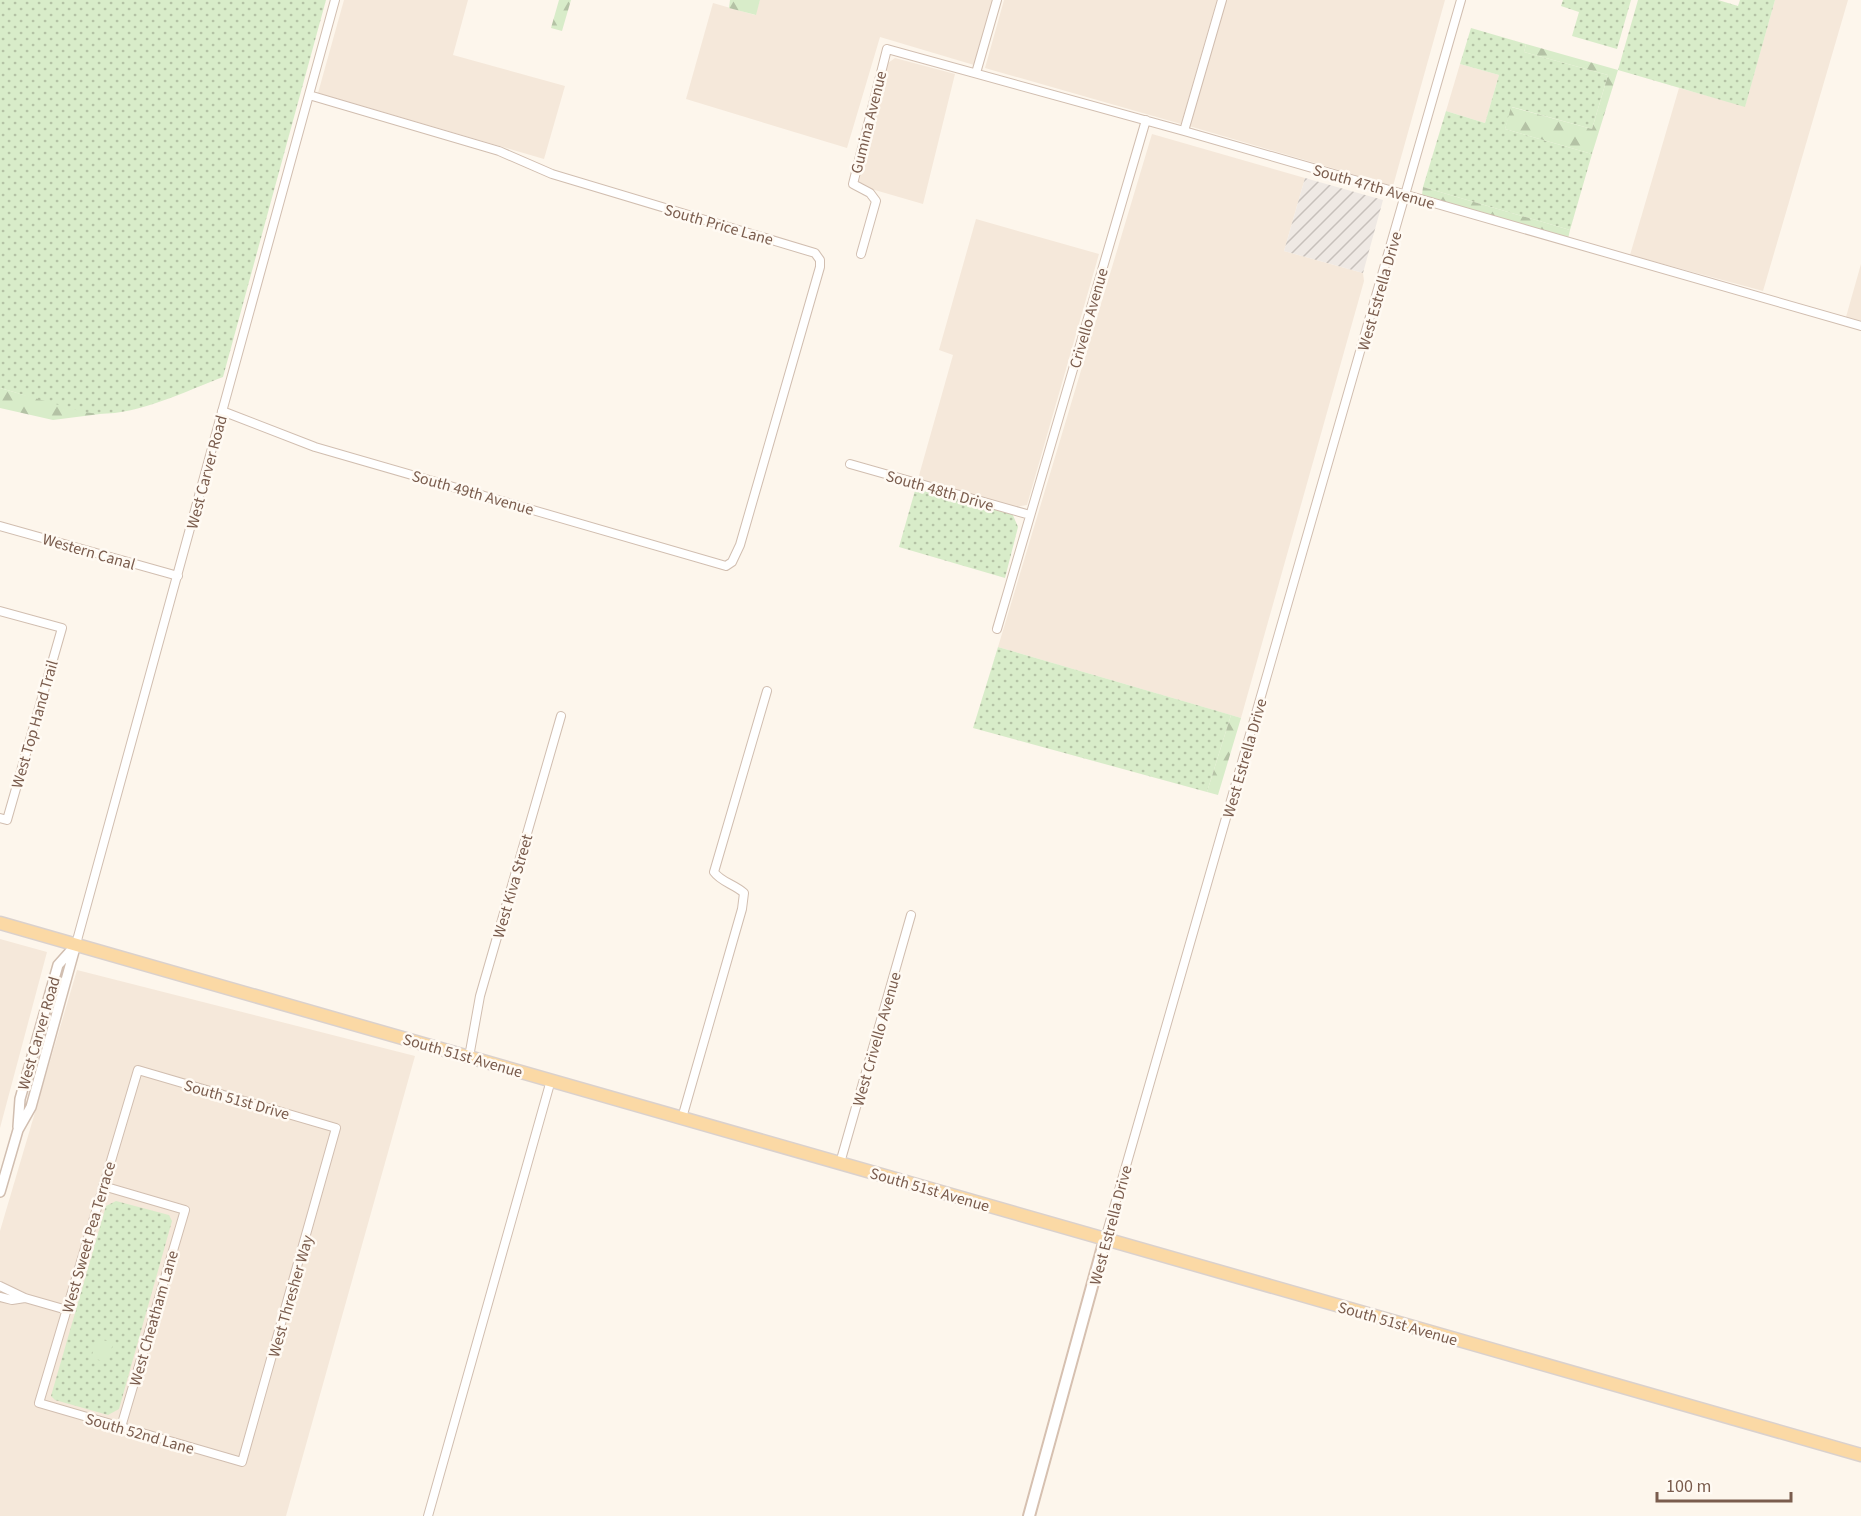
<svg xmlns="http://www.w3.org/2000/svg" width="1861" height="1516" viewBox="0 0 1861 1516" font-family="'Source Sans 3',sans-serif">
<defs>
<pattern id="industrial-furrows" width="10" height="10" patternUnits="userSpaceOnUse" patternTransform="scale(1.5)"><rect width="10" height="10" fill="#efe9e4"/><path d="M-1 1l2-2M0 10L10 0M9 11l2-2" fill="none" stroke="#c7c0bb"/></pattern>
<pattern id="grass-dots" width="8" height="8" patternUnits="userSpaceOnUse" patternTransform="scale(1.5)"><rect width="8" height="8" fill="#d8ecc9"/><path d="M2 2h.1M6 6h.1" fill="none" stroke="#b4c2a5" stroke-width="1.8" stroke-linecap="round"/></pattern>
<pattern id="forest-firs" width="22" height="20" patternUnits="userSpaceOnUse" patternTransform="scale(1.5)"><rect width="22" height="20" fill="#d8ecc9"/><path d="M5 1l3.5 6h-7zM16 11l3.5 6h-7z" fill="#b4c2a5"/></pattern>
</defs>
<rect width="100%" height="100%" fill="#fdf6ec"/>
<path fill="#f5e8da" d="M 344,0 L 468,0 L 453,55 L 565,86 L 544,159 L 318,93 Z
M 760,0 L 993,0 L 974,65 L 880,37 L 847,148 L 686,99 L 713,3 L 755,15 Z
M 1004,0 L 1217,0 L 1181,124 L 985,68 Z
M 1226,0 L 1445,0 L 1393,186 L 1189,126 Z
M 1775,0 L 1848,0 L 1763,291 L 1630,255 L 1679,88 L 1745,106 Z
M 895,58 L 955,74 L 923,204 L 861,186 L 859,181 L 888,63 Z
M 1460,64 L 1499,75 L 1485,123 L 1446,111 Z
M 1152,134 L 1305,178 L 1284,251 L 1363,273 L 1364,281 L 1241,718 L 998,647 Z
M 976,219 L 1099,254 L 1027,505 L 1014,507 L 918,479 L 953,355 L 939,350 Z
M 1861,264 L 1861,321 L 1846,317 Z
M 0,939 L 47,952 L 0,1128 Z
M 77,970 L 415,1056 L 286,1516 L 0,1516 L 0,1231 Z"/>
<path fill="url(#industrial-furrows)" d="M 1305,178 L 1383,200 L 1363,273 L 1284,251 Z"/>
<path fill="url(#grass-dots)" d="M 0,0 L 326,0 L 223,377 C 181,393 131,419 85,413 C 56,409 28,395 0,388 Z
M 1563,0 L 1631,0 L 1617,49 L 1572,36 L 1579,12 L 1561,6 Z
M 1638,0 L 1718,0 L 1738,6 L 1740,0 L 1775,0 L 1745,107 L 1618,70 Z
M 1471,28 L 1526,44 L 1524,52 L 1608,75 L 1592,129 L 1512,107 L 1505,129 L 1592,154 L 1570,230 L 1423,187 L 1446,111 L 1485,123 L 1499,75 L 1460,64 Z
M 916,487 L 1012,513 L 1018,527 L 1005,578 L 899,547 Z
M 998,647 L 1231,715 L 1207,792 L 973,728 Z
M 116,1201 L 169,1215 L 172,1221 L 119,1409 L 108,1415 L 55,1400 L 51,1396 L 106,1206 Z"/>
<path fill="url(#forest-firs)" d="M 559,0 L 571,0 L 562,31 L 551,28 Z
M 730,0 L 760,0 L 756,15 L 729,8 Z
M 1526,44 L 1618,70 L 1592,154 L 1505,129 L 1511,107 L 1592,129 L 1608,75 L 1524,52 Z
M 1423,187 L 1570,230 L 1568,239 L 1422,195 Z
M 0,388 L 83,412 L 100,414 L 53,420 L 0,408 Z
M 1231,715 L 1241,718 L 1218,795 L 1207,792 Z"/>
<path fill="#d8ecc9" d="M 97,1338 L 113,1343 L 108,1362 L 91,1358 Z"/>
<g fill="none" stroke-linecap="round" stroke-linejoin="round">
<defs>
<path id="minor" d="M 976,73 L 997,0
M 1184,131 L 1222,0
M 861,254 L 876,201 L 870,193 L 853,184 L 887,49 L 1184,131 L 1861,326
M 222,411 L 315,447 L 726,566 L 732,562 L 740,545 L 820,267 L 820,260 L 815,253 L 552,174 L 499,151 L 309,95
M 850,464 L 1030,515
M 0,526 L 178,576
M 0,611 L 62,628 L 7,820 L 0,818
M 997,629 L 1146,120
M 76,944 L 335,0
M 469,1057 L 480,996 L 561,716
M 138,1070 L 336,1128 L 242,1462 L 39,1403 Z
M 682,1118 L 742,909 L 744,893 C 734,884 721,882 714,872 L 767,691
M 840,1163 L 911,915
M 103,1186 L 185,1210 L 121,1427
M 1105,1239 L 1461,0
M 0,1286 L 25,1298 L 67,1310
M 0,1297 L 12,1300 L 25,1298
M 428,1516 L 551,1080"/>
<path id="tertiary" d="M 18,1127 L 20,1099 L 58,965 L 75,946
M 0,1192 L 18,1130 L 31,1107 L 76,944"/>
<path id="secondary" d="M 1029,1516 L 1105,1239"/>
<path id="primary" d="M 0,923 L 1861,1455"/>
</defs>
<use href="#minor" stroke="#d1beb0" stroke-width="10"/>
<use href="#tertiary" stroke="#d1beb0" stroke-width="12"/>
<use href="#secondary" stroke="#d6c0b0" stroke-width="14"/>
<use href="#primary" stroke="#dad1cd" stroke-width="15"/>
<use href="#minor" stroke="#fff" stroke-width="8"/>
<use href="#tertiary" stroke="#fff" stroke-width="9"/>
<use href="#secondary" stroke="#fff" stroke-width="10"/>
<use href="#primary" stroke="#fbd9a5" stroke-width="12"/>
</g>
<g text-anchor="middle" stroke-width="5" stroke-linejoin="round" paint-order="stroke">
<g font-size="16" fill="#7a5c4d" stroke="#fffaf3">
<text transform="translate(868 122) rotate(-76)" y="6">Gumina Avenue</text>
<text transform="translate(1374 186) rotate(16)" y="6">South 47th Avenue</text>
<text transform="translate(719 224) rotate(16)" y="6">South Price Lane</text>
<text transform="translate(1379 291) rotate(-74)" y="6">West Estrella Drive</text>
<text transform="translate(1088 318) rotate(-74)" y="6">Crivello Avenue</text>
<text transform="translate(206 472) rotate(-75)" y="6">West Carver Road</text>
<text transform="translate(940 490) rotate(16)" y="6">South 48th Drive</text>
<text transform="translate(473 492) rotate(16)" y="6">South 49th Avenue</text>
<text transform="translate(89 551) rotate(16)" y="6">Western Canal</text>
<text transform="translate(34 724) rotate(-74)" y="6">West Top Hand Trail</text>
<text transform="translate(1244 758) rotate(-74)" y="6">West Estrella Drive</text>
<text transform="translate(512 886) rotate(-74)" y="6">West Kiva Street</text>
<text transform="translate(38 1033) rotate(-74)" y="6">West Carver Road</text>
<text transform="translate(876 1039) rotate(-74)" y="6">West Crivello Avenue</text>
<text transform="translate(463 1055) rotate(16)" y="6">South 51st Avenue</text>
<text transform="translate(237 1099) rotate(16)" y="6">South 51st Drive</text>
<text transform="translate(930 1189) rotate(16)" y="6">South 51st Avenue</text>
<text transform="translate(1110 1225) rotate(-75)" y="6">West Estrella Drive</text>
<text transform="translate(88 1237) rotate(-74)" y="6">West Sweet Pea Terrace</text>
<text transform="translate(290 1296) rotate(-74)" y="6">West Thresher Way</text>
<text transform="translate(153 1318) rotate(-74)" y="6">West Cheatham Lane</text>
<text transform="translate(1398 1323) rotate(16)" y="6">South 51st Avenue</text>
<text transform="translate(140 1433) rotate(16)" y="6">South 52nd Lane</text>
</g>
</g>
<path d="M1657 1492v9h134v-9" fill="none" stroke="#7a5c4d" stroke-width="3"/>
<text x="1666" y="1492" font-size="18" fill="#7a5c4d" stroke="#fffaf3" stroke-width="4.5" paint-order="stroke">100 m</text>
</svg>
